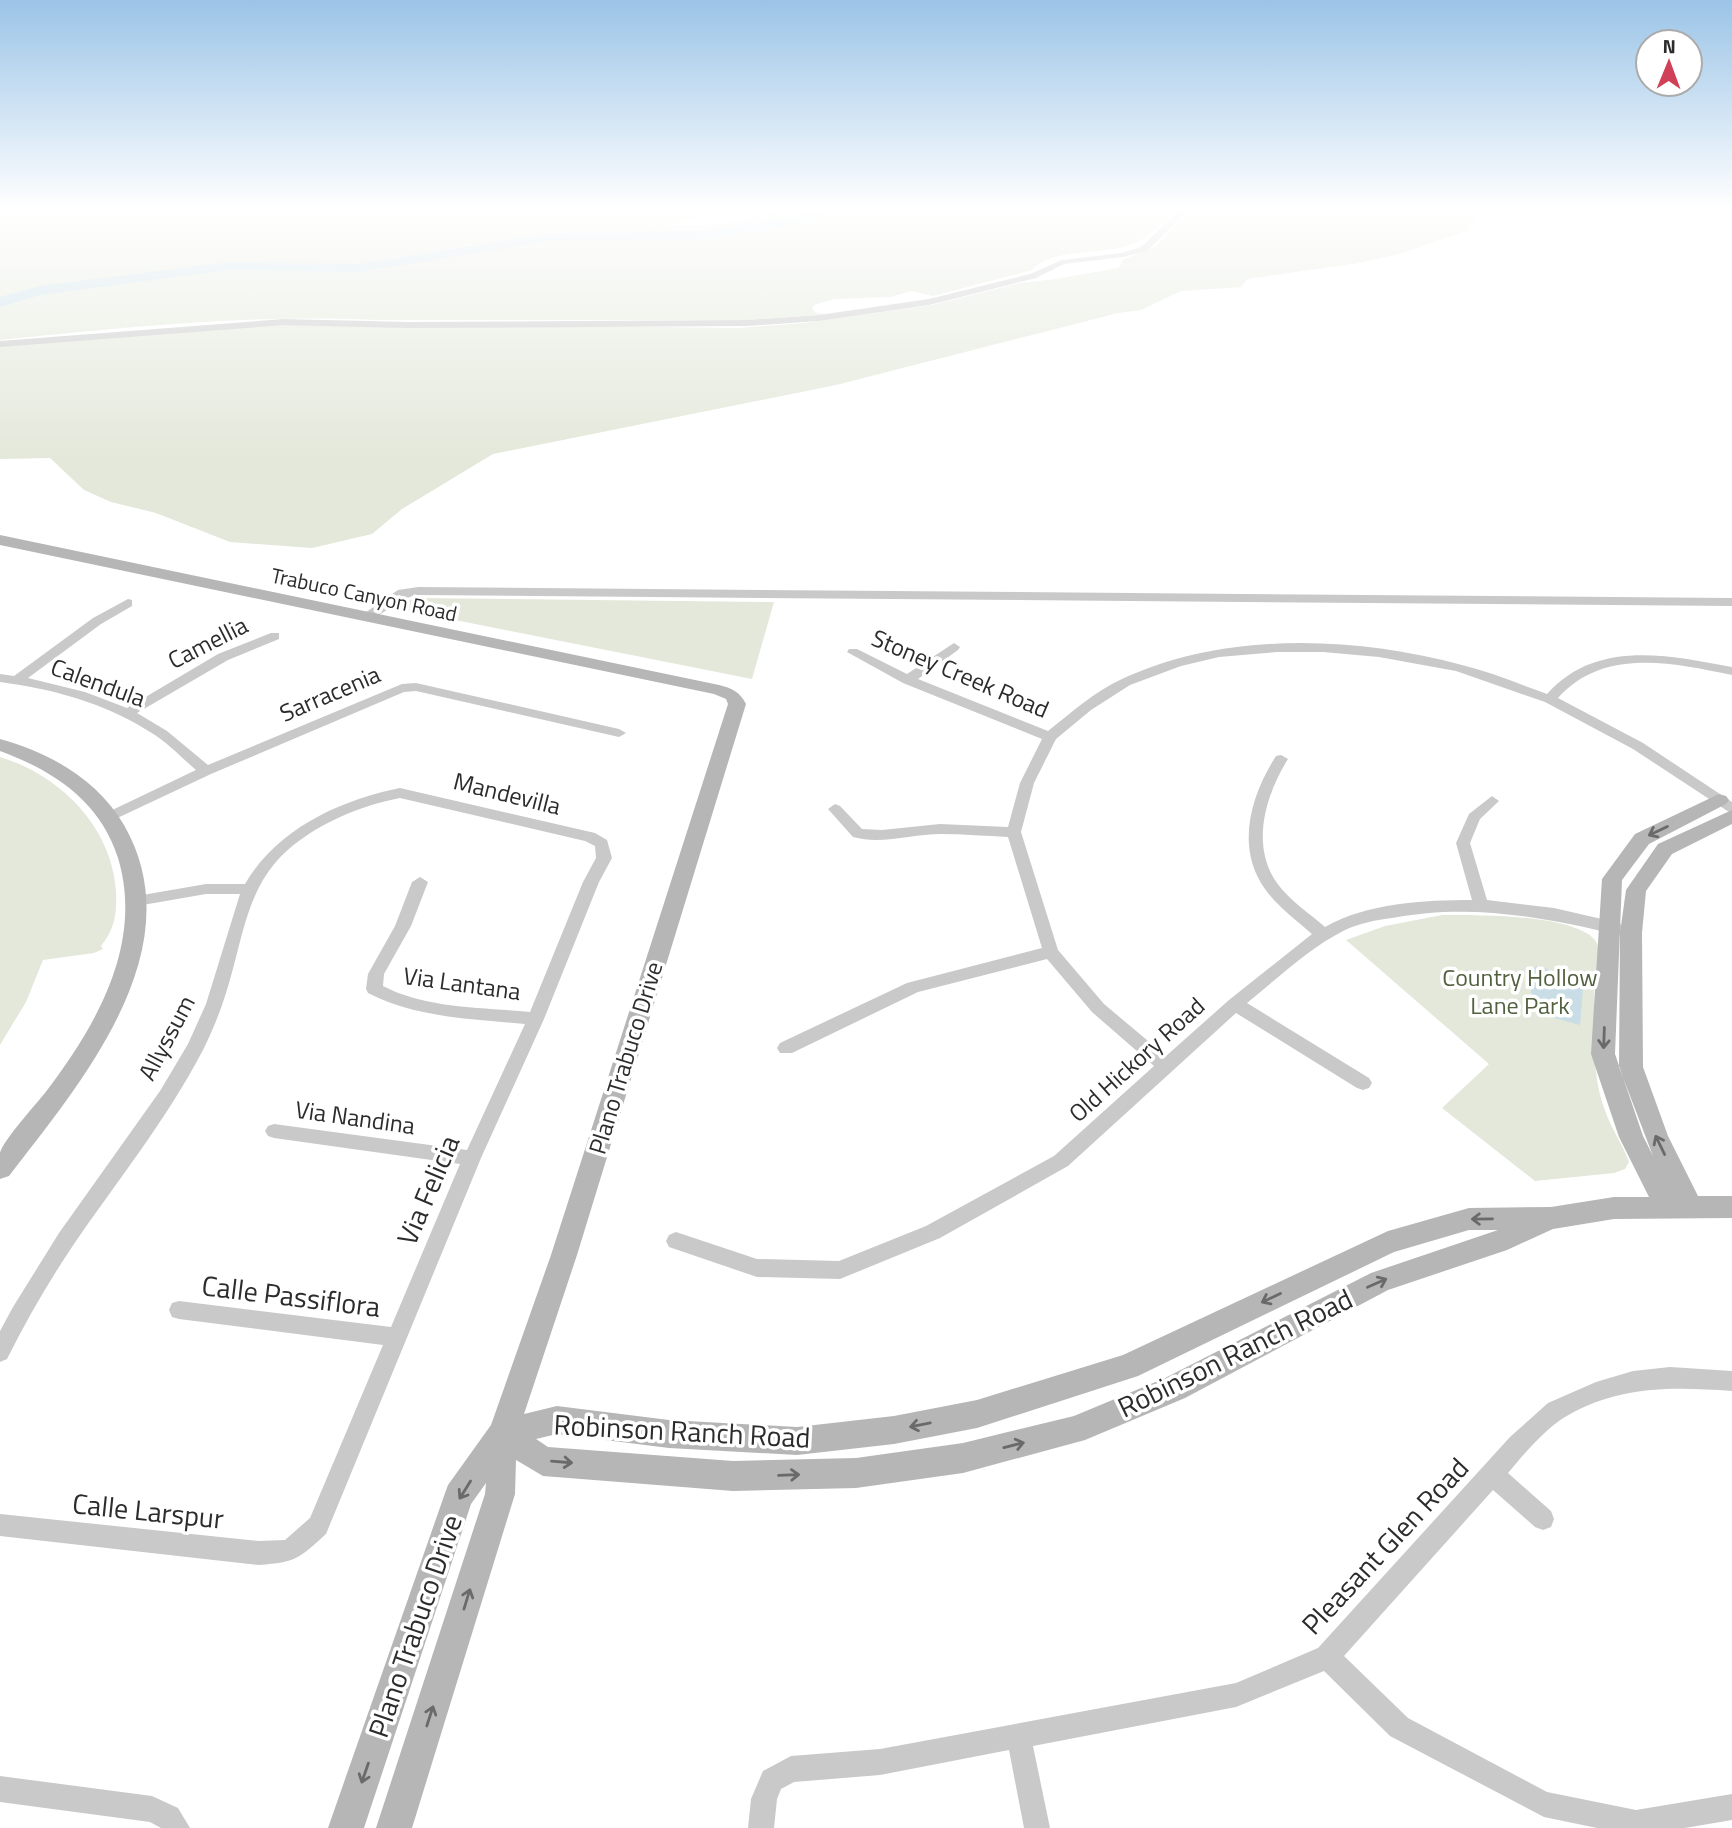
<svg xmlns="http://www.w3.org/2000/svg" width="1732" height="1828" viewBox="0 0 1732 1828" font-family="'Titillium Web',sans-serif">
<rect width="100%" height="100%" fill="#fff"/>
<path fill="#e3e8da" d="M 0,208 L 727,208 L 667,226 L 726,224 L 783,208 L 1178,208 C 1164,222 1149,238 1130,245 C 1104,255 1048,248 1032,270 L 933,296 L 911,291 L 891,297 L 834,299 L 814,305 L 812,309 L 816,313 L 828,314 L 747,320 L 376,320 C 251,314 125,327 0,340 Z
M 1193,208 L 1495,208 C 1484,213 1471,219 1467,231 L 1399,254 L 1359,263 L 1247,279 L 1241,287 L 1181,291 L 1141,310 L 1118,313 L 836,385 L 493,454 L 402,509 L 372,534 L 312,548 L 230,542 L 156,513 L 111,502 L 84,490 L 50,458 L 0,459 L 0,346 L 289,323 L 738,328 L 805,323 L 932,305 L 1020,283 L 1056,279 L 1118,268 L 1123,260 L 1156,246 Z
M 417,598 L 773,602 L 774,602 L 752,679 L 405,610 L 403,606 L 406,601 Z
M 0,757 C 60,775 112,827 116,891 C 117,912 115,929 101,946 L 103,949 L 94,953 L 43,960 L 26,1002 L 0,1045 Z
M 1442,915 C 1475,915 1571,914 1594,939 C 1606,952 1594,980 1594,996 C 1595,1036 1591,1076 1606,1113 C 1612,1130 1623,1145 1629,1162 L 1625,1169 L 1614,1173 L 1535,1181 L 1442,1108 L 1489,1064 L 1346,940 L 1385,926 Z"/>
<path fill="#c8dde6" d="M 1536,966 L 1545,968 L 1583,988 L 1580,1025 L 1547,1016 L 1547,1006 L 1532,1001 L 1530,973 Z"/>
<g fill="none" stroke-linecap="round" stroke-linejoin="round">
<path fill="#c8dde6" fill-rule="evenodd" d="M 820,208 L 841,208 L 796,225 L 715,238 L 551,241 L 360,272 L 229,270 L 40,295 L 0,307 L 0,297 L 39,286 L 229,262 L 360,264 L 551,233 L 715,230 L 794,217 Z"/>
<path fill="#c9c9c9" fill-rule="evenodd" d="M 1182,208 L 1191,208 L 1147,251 L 1123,257 L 1064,264 L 1036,278 L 929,305 L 819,321 L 747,326 L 407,328 L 284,325 L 0,347 L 0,341 L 284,319 L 407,322 L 747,320 L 819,315 L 929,299 L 1030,274 L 1062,260 L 1122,253 L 1141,247 Z
M 418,587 L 1732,598 L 1732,606 L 418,595 C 398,597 378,622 361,620 L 359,617 L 398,590 Z
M 128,599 L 132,600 L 132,606 L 101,624 L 28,678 L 85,692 L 127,708 L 218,654 L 271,633 L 279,633 L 279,639 L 228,660 L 137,713 L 167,731 L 208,765 L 402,684 L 416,683 L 619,729 L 626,733 L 619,737 L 416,691 L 404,692 L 211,774 L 111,821 L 104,816 L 106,813 L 196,770 C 181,757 167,742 150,732 C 105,703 53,689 0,682 L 0,674 L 14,676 L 93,618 Z
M 954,643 L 960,647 L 958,650 L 918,679 L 1048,731 C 1071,713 1095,691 1122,679 C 1226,631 1353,636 1462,665 C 1491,672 1519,684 1547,694 C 1596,639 1668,655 1732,667 L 1732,675 C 1672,663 1604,647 1558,698 L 1643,743 L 1732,802 L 1732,814 L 1633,749 L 1545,702 L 1456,671 L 1379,657 L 1323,652 L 1277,652 L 1219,657 L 1181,666 L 1130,685 L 1091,710 L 1056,739 L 1034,783 L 1021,832 L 1058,950 L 1104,1004 L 1166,1056 L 1229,1000 L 1312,934 C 1296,920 1277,906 1265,889 C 1235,847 1251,795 1276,756 L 1281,755 L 1288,759 C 1266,794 1250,845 1277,883 C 1289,900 1309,913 1325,927 C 1367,903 1424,900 1472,900 L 1456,843 L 1469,814 L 1492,796 L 1499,801 L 1480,819 L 1470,843 L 1487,900 L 1554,908 L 1619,923 L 1627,929 L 1619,935 C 1541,917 1471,903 1392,918 C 1376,920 1360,923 1345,930 C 1309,948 1278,978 1247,1003 L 1369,1078 L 1372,1083 L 1369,1088 L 1363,1090 L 1357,1088 L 1236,1013 L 1068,1166 L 940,1238 L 840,1279 L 757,1277 L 669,1247 L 666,1241 L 669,1235 L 676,1232 L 757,1259 L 839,1261 L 926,1226 L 1054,1156 L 1154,1066 L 1092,1012 L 1047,959 L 918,992 L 792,1053 L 780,1053 L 777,1048 L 780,1043 L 907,983 L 1042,948 L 1008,837 C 986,836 963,834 941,834 C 912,834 881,845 853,837 L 828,809 L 835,804 L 840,806 L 862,829 L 882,830 L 940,824 L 1008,827 L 1020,783 L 1042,739 L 903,683 L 847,652 L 849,649 L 857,649 L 907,674 Z
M 400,788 L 595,833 L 607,840 L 612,858 L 599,882 L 544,1019 L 481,1158 L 326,1534 C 298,1559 297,1562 259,1565 L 0,1536 L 0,1514 L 259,1541 L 285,1540 L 310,1518 L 383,1345 L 179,1319 L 172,1317 L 169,1310 L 172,1303 L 179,1301 L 391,1327 L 460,1164 L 274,1138 L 268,1136 L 265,1131 L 268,1126 L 274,1124 L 467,1150 L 525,1024 C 472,1019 417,1018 368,993 L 366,989 L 368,974 L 395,926 L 412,882 L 420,877 L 428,882 L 411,926 L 384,974 L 383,986 C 427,1009 481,1007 530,1012 L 583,882 L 596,858 L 595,846 L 585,841 L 400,798 C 357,806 304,829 275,863 C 248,895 242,937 231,976 C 224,1002 215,1026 203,1050 C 167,1119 118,1180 74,1244 C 49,1281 27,1319 7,1359 L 0,1362 L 0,1331 L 13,1307 L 59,1233 L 160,1091 L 188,1044 L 206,1004 L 240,894 L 206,894 L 137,906 L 131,905 L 129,901 L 131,897 L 206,884 L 245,884 C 277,829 340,800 400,788 Z
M 1670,1367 L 1732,1371 L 1732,1391 C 1673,1387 1619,1385 1565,1417 C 1544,1430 1524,1454 1508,1473 L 1551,1511 L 1554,1519 L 1551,1527 L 1543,1530 L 1535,1527 L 1493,1490 L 1344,1656 L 1408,1718 L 1547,1792 L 1636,1810 L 1732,1794 L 1732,1820 L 1685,1828 L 1597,1828 L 1544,1817 L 1390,1736 L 1324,1671 L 1236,1707 L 1033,1746 L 1050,1828 L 1024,1828 L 1009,1750 L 880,1775 L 794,1782 L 781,1789 L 777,1799 L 774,1828 L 748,1828 L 751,1799 L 763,1771 L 791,1756 L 880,1749 L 1236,1683 L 1318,1648 L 1510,1437 L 1548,1403 L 1596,1382 L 1633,1371 Z
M 0,1776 L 152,1796 L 178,1808 L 190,1828 L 161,1828 L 150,1822 L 0,1802 Z"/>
<path fill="#b6b6b6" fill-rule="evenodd" d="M 0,535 L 719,685 C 732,688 740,692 746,704 L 577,1255 L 524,1414 L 557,1406 L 669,1420 L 797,1427 L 894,1416 L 977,1400 L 1123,1355 L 1388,1231 L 1469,1208 L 1551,1207 L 1614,1197 L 1649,1197 L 1619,1137 L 1591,1054 L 1602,879 L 1635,834 L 1719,794 L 1726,796 L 1729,800 L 1726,804 L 1649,844 L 1622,880 L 1615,1054 L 1643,1136 L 1653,1156 L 1619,1067 L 1620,933 L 1626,890 L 1658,844 L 1732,810 L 1732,824 L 1672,854 L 1646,891 L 1642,933 L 1643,1067 L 1668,1136 L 1698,1196 L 1732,1196 L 1732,1218 L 1614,1219 L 1553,1229 L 1507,1250 L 1388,1290 L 1185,1398 L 1085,1440 L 963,1473 L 856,1488 L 733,1491 L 543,1476 L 516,1460 L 515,1494 L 412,1828 L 376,1828 L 485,1494 L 486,1483 L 471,1504 L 364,1828 L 328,1828 L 444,1496 L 448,1485 L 491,1425 L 551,1255 L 728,704 L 726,699 L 714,694 L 0,545 ZM 1469,1230 L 1498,1230 L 1371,1273 L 1165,1378 L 1074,1416 L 963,1443 L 856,1458 L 733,1461 L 548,1447 L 536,1439 L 557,1434 L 669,1448 L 797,1455 L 894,1444 L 977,1428 L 1138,1376 L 1394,1252 Z
M 0,739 C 49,752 98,780 124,825 C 195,949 82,1081 9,1176 L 0,1179 C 0,1171 0,1161 0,1153 C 2,1142 36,1104 45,1093 C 96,1026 144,944 118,858 C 100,801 54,771 0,751 Z"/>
</g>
<defs><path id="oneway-shaft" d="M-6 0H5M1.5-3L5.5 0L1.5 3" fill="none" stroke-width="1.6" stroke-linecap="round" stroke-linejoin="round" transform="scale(1.75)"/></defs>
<g stroke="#6a6a6a">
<use href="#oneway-shaft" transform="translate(1658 831) rotate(154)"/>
<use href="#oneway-shaft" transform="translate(1604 1038) rotate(92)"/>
<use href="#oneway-shaft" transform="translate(1660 1145) rotate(-116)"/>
<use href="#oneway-shaft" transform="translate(1482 1219) rotate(179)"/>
<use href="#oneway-shaft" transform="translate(1377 1283) rotate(-24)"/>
<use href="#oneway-shaft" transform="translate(1271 1298) rotate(154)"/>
<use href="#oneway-shaft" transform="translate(920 1425) rotate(169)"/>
<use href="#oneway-shaft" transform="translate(1014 1445) rotate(-14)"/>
<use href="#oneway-shaft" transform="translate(562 1462) rotate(5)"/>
<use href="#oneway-shaft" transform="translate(789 1475) rotate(-2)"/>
<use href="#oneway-shaft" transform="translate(465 1490) rotate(122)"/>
<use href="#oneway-shaft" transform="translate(467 1599) rotate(-73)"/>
<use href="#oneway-shaft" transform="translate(430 1716) rotate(-72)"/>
<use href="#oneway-shaft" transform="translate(365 1773) rotate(109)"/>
</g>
<linearGradient id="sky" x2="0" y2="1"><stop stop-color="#9bc4e7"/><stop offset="0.45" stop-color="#fff"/><stop offset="1" stop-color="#fff" stop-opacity="0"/></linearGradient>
<rect width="1732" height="464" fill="url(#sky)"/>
<g text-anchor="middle" stroke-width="7" stroke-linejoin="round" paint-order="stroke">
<g font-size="21" fill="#2c2c2c" stroke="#fff">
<text transform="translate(364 595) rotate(12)" y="7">Trabuco Canyon Road</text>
</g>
<g font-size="24" fill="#2c2c2c" stroke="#fff">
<text transform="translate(208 643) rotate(-27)" y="8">Camellia</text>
<text transform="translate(960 674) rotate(23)" y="8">Stoney Creek Road</text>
<text transform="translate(98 683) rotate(20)" y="8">Calendula</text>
<text transform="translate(330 694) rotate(-23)" y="8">Sarracenia</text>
<text transform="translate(507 794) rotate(14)" y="8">Mandevilla</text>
<text transform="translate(462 984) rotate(8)" y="8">Via Lantana</text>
<text transform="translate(167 1038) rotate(-62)" y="8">Allyssum</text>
<text transform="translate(626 1058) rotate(-73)" y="8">Plano Trabuco Drive</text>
<text transform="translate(1137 1060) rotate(-42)" y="8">Old Hickory Road</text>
<text transform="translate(355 1118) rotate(8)" y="8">Via Nandina</text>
</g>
<g font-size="24" fill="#52613f" stroke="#fff">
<text x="1520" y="986">Country Hollow<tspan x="1520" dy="28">Lane Park</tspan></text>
</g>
<g font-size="28" fill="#2c2c2c" stroke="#fff">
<text transform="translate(428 1190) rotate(-67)" y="10">Via Felicia</text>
<text transform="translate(291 1296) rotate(7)" y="10">Calle Passiflora</text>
<text transform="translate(1235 1353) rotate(-26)" y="10">Robinson Ranch Road</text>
<text transform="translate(682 1431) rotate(3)" y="10">Robinson Ranch Road</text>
<text transform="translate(148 1511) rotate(6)" y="10">Calle Larspur</text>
<text transform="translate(1385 1546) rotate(-47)" y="10">Pleasant Glen Road</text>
<text transform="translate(415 1626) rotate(-71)" y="10">Plano Trabuco Drive</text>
</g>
</g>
<g transform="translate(1669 63) rotate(1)"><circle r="33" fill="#ffffff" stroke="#ababab" stroke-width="2"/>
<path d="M0-5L12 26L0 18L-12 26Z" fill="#d04057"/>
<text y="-10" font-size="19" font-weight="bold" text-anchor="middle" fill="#2c2c2c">N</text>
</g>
</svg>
